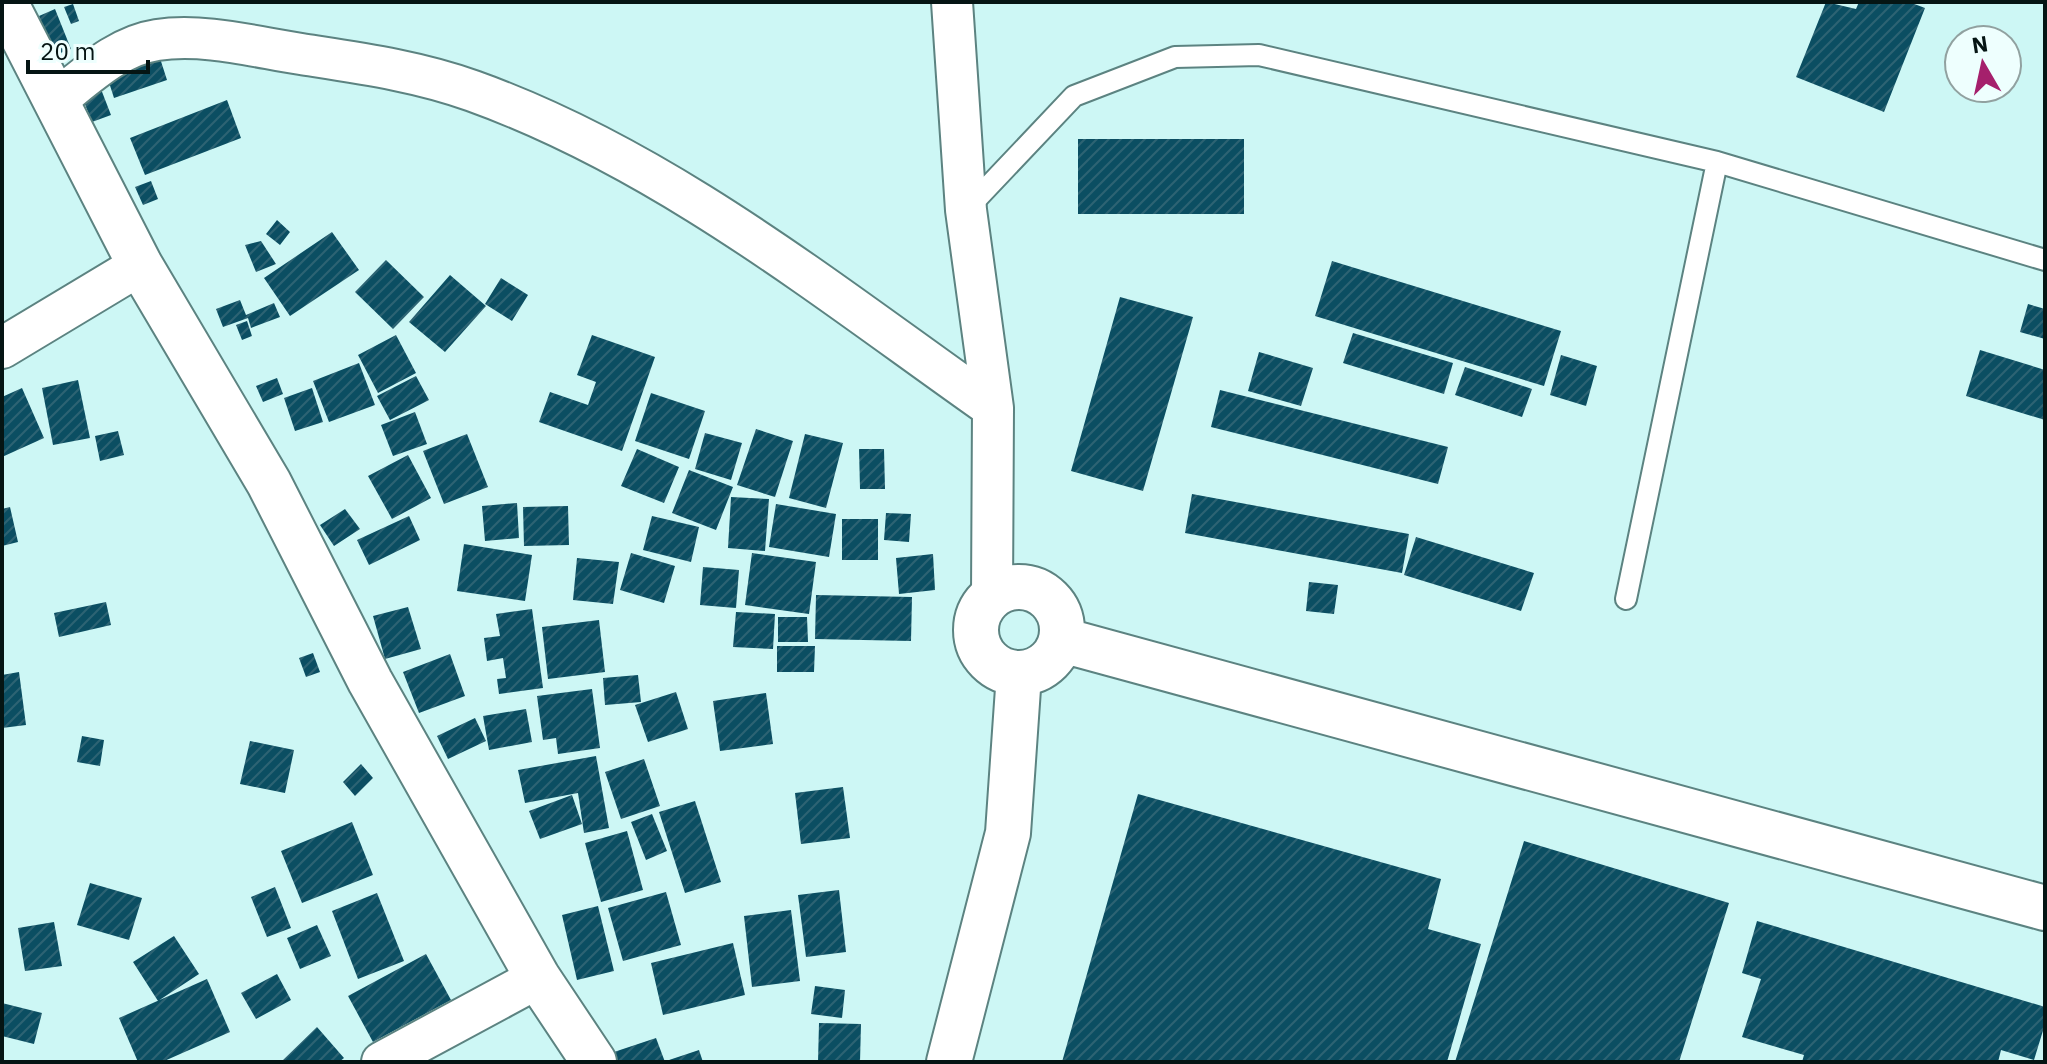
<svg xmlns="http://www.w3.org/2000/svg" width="2047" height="1064" viewBox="0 0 2047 1064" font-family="'IBM Plex Sans',sans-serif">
<defs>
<pattern id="building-hatch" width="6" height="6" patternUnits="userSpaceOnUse" patternTransform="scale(2)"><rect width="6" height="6" fill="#0b4e62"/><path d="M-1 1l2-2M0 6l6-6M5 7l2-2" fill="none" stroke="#2d6373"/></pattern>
</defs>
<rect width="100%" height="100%" fill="#cdf7f5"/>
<path fill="url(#building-hatch)" d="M 1826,2 L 1856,9 L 1859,2 L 1909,2 L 1925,8 L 1884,112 L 1796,77 Z
M 73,4 L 79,21 L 71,24 L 64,7 Z
M 55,9 L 71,49 L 55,55 L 39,16 Z
M 158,52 L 167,80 L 114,98 L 105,70 Z
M 99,84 L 111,115 L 92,122 L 80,92 Z
M 227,100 L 241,138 L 145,175 L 130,138 Z
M 1078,139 L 1244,139 L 1244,214 L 1078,214 Z
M 151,181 L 158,199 L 143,205 L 135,187 Z
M 277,220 L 290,232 L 280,245 L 266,234 Z
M 332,232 L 359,270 L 290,316 L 264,278 Z
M 261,241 L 276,264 L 256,272 L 245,245 Z
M 386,260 L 424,297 L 393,329 L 355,292 Z
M 1332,261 L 1561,331 L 1544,386 L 1315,316 Z
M 450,275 L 486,306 L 445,352 L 409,322 Z
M 501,278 L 528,295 L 512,321 L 485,304 Z
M 1120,297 L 1193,317 L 1143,491 L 1071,471 Z
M 240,300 L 246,315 L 274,303 L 280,317 L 251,328 L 248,318 L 223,327 L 216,309 Z
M 2028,304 L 2045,309 L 2045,339 L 2020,332 Z
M 247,321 L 252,336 L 242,340 L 236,325 Z
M 1353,333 L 1453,363 L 1444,394 L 1343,363 Z
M 396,335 L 416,373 L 378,393 L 358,355 Z
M 592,335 L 655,357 L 622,451 L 539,422 L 550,392 L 588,405 L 596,382 L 577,375 Z
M 1980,350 L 2045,370 L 2045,420 L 1966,396 Z
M 1259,352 L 1313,368 L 1301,406 L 1248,391 Z
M 1561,355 L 1597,366 L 1586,406 L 1550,395 Z
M 359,363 L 375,405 L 329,422 L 313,381 Z
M 1465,367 L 1532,389 L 1522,417 L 1455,395 Z
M 416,376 L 429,400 L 390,420 L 377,396 Z
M 277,378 L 283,394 L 263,402 L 256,386 Z
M 78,380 L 90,438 L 53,445 L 42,388 Z
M 22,388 L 44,438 L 2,457 L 2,397 Z
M 312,388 L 323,422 L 295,431 L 284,398 Z
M 1220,390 L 1448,447 L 1438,484 L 1211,427 Z
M 651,393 L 705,411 L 689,459 L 635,441 Z
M 415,412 L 427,444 L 393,456 L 381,425 Z
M 756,429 L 793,441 L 775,497 L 737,485 Z
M 118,431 L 124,455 L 100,461 L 95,436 Z
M 705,433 L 742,443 L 731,480 L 695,469 Z
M 467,434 L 488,487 L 444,504 L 423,451 Z
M 805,434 L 843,443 L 826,508 L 789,498 Z
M 637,449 L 679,467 L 664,503 L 621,486 Z
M 859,449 L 884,449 L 885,489 L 860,489 Z
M 408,455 L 431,498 L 392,519 L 368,476 Z
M 689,470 L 733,487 L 716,530 L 672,513 Z
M 1192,494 L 1409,534 L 1402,573 L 1185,533 Z
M 731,497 L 769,499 L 765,551 L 728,548 Z
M 517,503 L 519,538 L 485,541 L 482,506 Z
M 776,504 L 836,514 L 829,557 L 769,547 Z
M 568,506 L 569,545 L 524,546 L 523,507 Z
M 10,507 L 18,542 L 2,546 L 2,509 Z
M 345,509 L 360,529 L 334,546 L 320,525 Z
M 886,513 L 911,514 L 909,542 L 884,540 Z
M 409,516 L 420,540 L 369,565 L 357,540 Z
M 652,516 L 699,527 L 691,562 L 643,550 Z
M 842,519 L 878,519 L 878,560 L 842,560 Z
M 1416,537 L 1534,573 L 1521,611 L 1404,575 Z
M 464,544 L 532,555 L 525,601 L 457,591 Z
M 631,553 L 675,566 L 664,603 L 620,590 Z
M 752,553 L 816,562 L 809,614 L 745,605 Z
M 933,554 L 935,590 L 899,594 L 896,558 Z
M 577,558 L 619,562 L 613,604 L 573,600 Z
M 703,567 L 739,570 L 736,608 L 700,605 Z
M 1309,582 L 1338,585 L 1334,614 L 1306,611 Z
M 816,595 L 912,597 L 911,641 L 815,639 Z
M 106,602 L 111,625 L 59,637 L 54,613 Z
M 408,607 L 421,649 L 385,659 L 373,616 Z
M 532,609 L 543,688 L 499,694 L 497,679 L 506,678 L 503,658 L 487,661 L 484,638 L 500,636 L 496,614 Z
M 736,612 L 775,614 L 773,649 L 733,647 Z
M 778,617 L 807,617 L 808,642 L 778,642 Z
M 599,620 L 605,672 L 548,679 L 542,627 Z
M 777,646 L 815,646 L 814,672 L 777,672 Z
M 313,653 L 320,672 L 306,677 L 299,658 Z
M 450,654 L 465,696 L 419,713 L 403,672 Z
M 19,672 L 26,725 L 2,728 L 2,675 Z
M 638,675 L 641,702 L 605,705 L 603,678 Z
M 592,689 L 600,748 L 558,754 L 556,738 L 543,740 L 537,696 Z
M 676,692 L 688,729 L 648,742 L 635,705 Z
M 766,693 L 773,744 L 720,751 L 713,701 Z
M 526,709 L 532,742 L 489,750 L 483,716 Z
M 475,718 L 486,741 L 448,759 L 437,736 Z
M 82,736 L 104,740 L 100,766 L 77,762 Z
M 250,741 L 294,750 L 285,793 L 240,784 Z
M 596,756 L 609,828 L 584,833 L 578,793 L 525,803 L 518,770 Z
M 644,759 L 660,806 L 621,819 L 605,772 Z
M 361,764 L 373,778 L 355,796 L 343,782 Z
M 843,787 L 850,838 L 801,844 L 795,793 Z
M 1138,794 L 1441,879 L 1428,929 L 1481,944 L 1447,1062 L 1062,1062 Z
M 572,795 L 582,824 L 540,839 L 529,811 Z
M 695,801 L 721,882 L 685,893 L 659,812 Z
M 652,814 L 667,851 L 646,860 L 631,822 Z
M 352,822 L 373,875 L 302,903 L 281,851 Z
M 627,831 L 643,890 L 601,902 L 585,843 Z
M 1524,841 L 1729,903 L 1679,1062 L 1455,1062 Z
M 90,883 L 142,898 L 129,940 L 77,925 Z
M 275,887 L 291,928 L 267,937 L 251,897 Z
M 839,890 L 846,952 L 806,957 L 798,895 Z
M 666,892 L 681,945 L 623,961 L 608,908 Z
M 377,893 L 404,961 L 358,979 L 332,911 Z
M 598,906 L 614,971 L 577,980 L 562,915 Z
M 791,910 L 800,981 L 752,987 L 744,916 Z
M 1757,921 L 2045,1007 L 2045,1024 L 2034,1060 L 2001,1050 L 1998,1062 L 1802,1062 L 1804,1055 L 1742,1037 L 1761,979 L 1742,973 Z
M 54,922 L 62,966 L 25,971 L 18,928 Z
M 317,925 L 331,956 L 300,969 L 287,938 Z
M 174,936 L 199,974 L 158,1001 L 133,962 Z
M 733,943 L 745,995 L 663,1015 L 651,963 Z
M 426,954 L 451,1000 L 373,1042 L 348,996 Z
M 277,974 L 291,1000 L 256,1019 L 241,993 Z
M 207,979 L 230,1032 L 162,1062 L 138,1062 L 119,1018 Z
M 815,986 L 845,990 L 842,1018 L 811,1014 Z
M 2,1003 L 42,1013 L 34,1044 L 2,1036 Z
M 819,1023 L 861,1024 L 860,1062 L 818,1062 Z
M 317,1027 L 344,1058 L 339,1062 L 281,1062 Z
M 656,1038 L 665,1062 L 618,1062 L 614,1052 Z
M 699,1050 L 703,1062 L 666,1062 L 666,1061 Z"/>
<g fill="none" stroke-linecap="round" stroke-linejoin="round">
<defs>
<path id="lane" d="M 966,210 L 1074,96 L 1175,57 L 1259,55 L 1717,162 L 2045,260
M 1626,599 L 1717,162"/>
<path id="street" d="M 952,2 L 966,210 L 993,408 L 992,596
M 55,101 C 86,77 117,46 157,40 C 204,33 255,47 301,54 C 359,63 418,71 473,91 C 665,160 828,292 993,408
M 2,348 L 140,265
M 382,1062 L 538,978"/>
<path id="secondary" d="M 5,2 L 140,265 L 269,483 L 370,681 L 538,978 L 594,1062
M976 630a43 43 0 1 1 86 0a43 43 0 1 1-86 0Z
M 1062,640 L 2045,908
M 949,1062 L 1008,833 L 1019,674"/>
</defs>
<use href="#lane" stroke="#5c8381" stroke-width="24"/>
<use href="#street" stroke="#5c8381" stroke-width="44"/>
<use href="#secondary" stroke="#5c8381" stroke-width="48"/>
<use href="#lane" stroke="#fff" stroke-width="20"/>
<use href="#street" stroke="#fff" stroke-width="40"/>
<use href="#secondary" stroke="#fff" stroke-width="44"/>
</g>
<rect width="2047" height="1064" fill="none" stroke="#051514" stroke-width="8"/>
<g transform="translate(1983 64) rotate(351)"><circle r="38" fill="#eefffe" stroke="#91a1a0" stroke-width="2"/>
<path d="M0-6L14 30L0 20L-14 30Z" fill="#a5206c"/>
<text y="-12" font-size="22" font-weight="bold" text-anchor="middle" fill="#051514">N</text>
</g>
<path d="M28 60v12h120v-12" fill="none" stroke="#051514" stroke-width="4"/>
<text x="40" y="60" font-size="24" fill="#051514" stroke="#eefffe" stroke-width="6" paint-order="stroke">20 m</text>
</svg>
